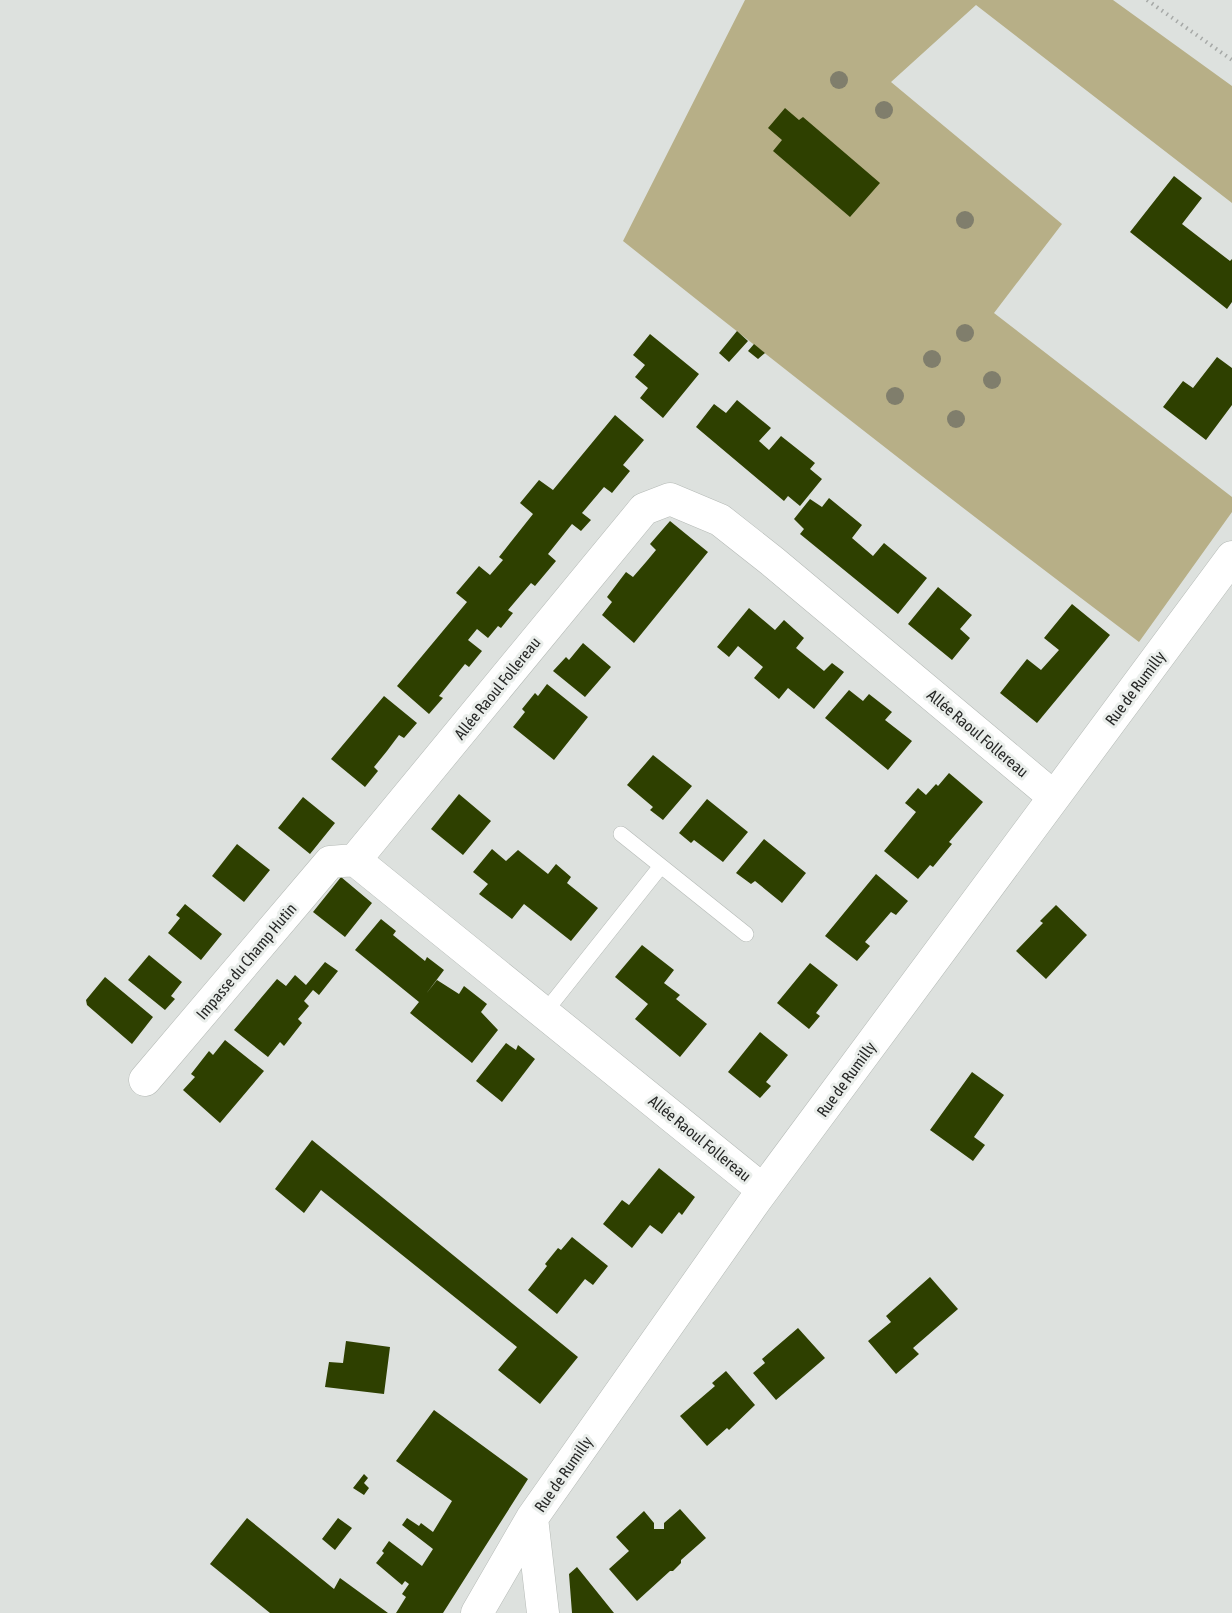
<svg xmlns="http://www.w3.org/2000/svg" width="1232" height="1613" viewBox="0 0 1232 1613" font-family="'Asap Condensed',sans-serif">
<rect width="100%" height="100%" fill="#dde1de"/>
<path fill="#b7af87" d="M 745,0 L 1113,0 L 1232,86 L 1232,203 L 976,5 L 891,82 L 1062,224 L 994,313 L 1232,497 L 1232,512 L 1139,642 C 965,511 794,377 623,241 Z"/>
<path fill="#2e4000" d="M 785,108 L 799,120 L 803,117 L 880,183 L 850,217 L 773,151 L 782,140 L 768,128 Z
M 1174,176 L 1202,198 L 1182,224 L 1230,261 L 1232,259 L 1232,302 L 1227,309 L 1130,232 Z
M 737,331 L 748,341 L 729,362 L 719,353 Z
M 650,334 L 699,374 L 663,418 L 640,398 L 648,388 L 635,377 L 645,365 L 633,355 Z
M 754,344 L 765,353 L 758,359 L 748,351 Z
M 1217,357 L 1232,368 L 1232,405 L 1206,440 L 1163,407 L 1183,381 L 1193,388 Z
M 737,400 L 771,428 L 759,441 L 769,450 L 781,436 L 815,463 L 810,469 L 822,479 L 800,506 L 788,496 L 784,501 L 696,427 L 714,404 L 726,413 Z
M 615,415 L 644,440 L 623,465 L 630,471 L 612,493 L 604,487 L 582,513 L 591,520 L 581,531 L 572,524 L 548,554 L 556,561 L 535,586 L 531,583 L 508,610 L 513,613 L 501,628 L 498,626 L 488,638 L 477,629 L 468,640 L 482,651 L 469,667 L 465,664 L 439,696 L 443,698 L 429,714 L 397,686 L 467,602 L 456,593 L 479,566 L 490,575 L 503,560 L 499,557 L 533,514 L 520,503 L 539,480 L 553,490 Z
M 829,498 L 862,525 L 852,538 L 873,556 L 884,543 L 927,578 L 898,614 L 800,534 L 804,529 L 794,519 L 810,499 L 822,507 Z
M 670,521 L 708,552 L 634,643 L 602,615 L 612,602 L 607,597 L 626,572 L 633,577 L 646,562 L 656,550 L 650,544 Z
M 938,587 L 972,615 L 960,629 L 970,638 L 952,660 L 908,624 Z
M 1072,604 L 1110,635 L 1037,723 L 1000,693 L 1027,659 L 1041,670 L 1059,650 L 1044,638 Z
M 749,608 L 775,630 L 784,620 L 804,638 L 796,648 L 824,671 L 832,663 L 844,672 L 814,709 L 788,688 L 779,699 L 754,678 L 763,667 L 738,646 L 729,657 L 717,647 Z
M 583,643 L 611,667 L 585,697 L 553,671 L 566,657 L 569,660 Z
M 547,684 L 588,717 L 554,760 L 513,727 L 525,712 L 522,709 L 535,693 L 538,696 Z
M 849,690 L 863,701 L 869,694 L 892,712 L 885,720 L 912,741 L 888,770 L 825,718 Z
M 384,696 L 417,723 L 404,738 L 399,735 L 387,751 L 374,767 L 378,771 L 365,787 L 331,759 Z
M 653,755 L 692,786 L 663,820 L 650,810 L 653,807 L 627,785 Z
M 949,773 L 983,802 L 949,842 L 952,844 L 933,867 L 930,865 L 918,879 L 884,851 L 916,812 L 905,803 L 918,788 L 926,795 L 936,784 L 938,786 Z
M 459,794 L 491,821 L 463,855 L 431,829 Z
M 303,797 L 335,823 L 310,854 L 278,828 Z
M 707,799 L 748,832 L 723,862 L 694,840 L 691,843 L 679,833 Z
M 764,839 L 806,873 L 782,903 L 755,881 L 751,884 L 736,873 Z
M 237,844 L 270,870 L 244,902 L 212,876 Z
M 492,849 L 506,861 L 518,850 L 548,874 L 556,864 L 571,877 L 567,883 L 598,908 L 571,941 L 524,904 L 512,919 L 479,894 L 488,884 L 473,872 Z
M 876,874 L 908,901 L 896,915 L 891,912 L 865,942 L 870,946 L 857,961 L 825,936 Z
M 341,877 L 372,903 L 345,937 L 313,912 Z
M 185,904 L 222,934 L 201,960 L 168,933 L 180,918 L 176,915 Z
M 1056,905 L 1087,935 L 1046,979 L 1016,951 L 1043,923 L 1040,921 Z
M 381,919 L 396,931 L 393,935 L 425,961 L 427,957 L 444,970 L 426,994 L 437,980 L 459,994 L 464,986 L 487,1004 L 481,1012 L 498,1030 L 472,1063 L 410,1013 L 419,1002 L 355,950 Z
M 642,945 L 674,970 L 664,983 L 680,995 L 676,999 L 707,1024 L 680,1057 L 635,1019 L 648,1004 L 615,977 Z
M 149,955 L 182,982 L 171,996 L 175,999 L 165,1010 L 128,980 Z
M 325,962 L 338,971 L 319,995 L 313,990 L 304,1001 L 309,1006 L 298,1019 L 302,1023 L 284,1046 L 280,1042 L 268,1057 L 234,1030 L 277,979 L 286,986 L 295,975 L 306,985 Z
M 810,963 L 838,985 L 816,1013 L 820,1016 L 809,1029 L 777,1003 Z
M 105,977 L 153,1017 L 132,1044 L 87,1005 L 86,1000 Z
M 760,1032 L 788,1055 L 766,1082 L 771,1086 L 760,1098 L 728,1072 Z
M 225,1040 L 264,1071 L 220,1123 L 183,1090 L 195,1077 L 191,1074 L 209,1051 L 213,1055 Z
M 506,1043 L 516,1050 L 518,1045 L 535,1059 L 502,1102 L 476,1081 Z
M 972,1072 L 1004,1095 L 974,1137 L 985,1145 L 973,1161 L 930,1130 Z
M 312,1140 L 578,1357 L 540,1404 L 498,1370 L 517,1347 L 321,1190 L 304,1213 L 275,1189 Z
M 659,1168 L 695,1197 L 682,1215 L 679,1212 L 662,1234 L 650,1225 L 632,1248 L 603,1224 L 622,1200 L 629,1205 Z
M 572,1237 L 608,1266 L 593,1285 L 585,1279 L 557,1314 L 528,1290 L 547,1266 L 545,1264 L 558,1248 L 561,1250 Z
M 930,1277 L 958,1309 L 913,1348 L 919,1354 L 896,1374 L 868,1341 L 891,1322 L 886,1316 Z
M 798,1328 L 825,1358 L 776,1400 L 753,1373 L 765,1363 L 762,1359 Z
M 346,1341 L 390,1347 L 384,1394 L 325,1387 L 329,1362 L 343,1363 Z
M 726,1371 L 755,1405 L 729,1430 L 727,1428 L 707,1446 L 680,1416 L 715,1386 L 712,1383 Z
M 434,1410 L 528,1479 L 443,1613 L 396,1613 L 406,1597 L 402,1594 L 409,1584 L 405,1581 L 402,1585 L 376,1563 L 384,1553 L 382,1551 L 389,1541 L 422,1566 L 433,1549 L 402,1525 L 407,1518 L 419,1526 L 421,1523 L 433,1532 L 452,1501 L 396,1461 Z
M 364,1474 L 368,1478 L 364,1483 L 369,1488 L 364,1495 L 353,1488 Z
M 680,1509 L 706,1538 L 681,1560 L 681,1563 L 673,1571 L 670,1571 L 637,1601 L 609,1569 L 629,1551 L 616,1537 L 644,1511 L 654,1523 L 654,1529 L 664,1529 L 664,1523 Z
M 247,1518 L 334,1589 L 340,1578 L 388,1613 L 270,1613 L 210,1564 Z
M 338,1518 L 352,1528 L 335,1550 L 322,1539 Z
M 577,1567 L 614,1613 L 572,1613 L 569,1574 Z"/>
<g fill="none" stroke-linecap="round" stroke-linejoin="round">
<defs>
<path id="lane" d="M 621,834 L 746,934
M 545,1012 L 661,866"/>
<path id="street" d="M 145,1080 L 330,862 L 355,860
M 763,1190 L 355,860 L 644,509 L 670,499 L 720,520 L 772,561 L 1054,797
M 532,1518 L 543,1613
M 477,1613 L 532,1518 L 755,1201 L 1232,557"/>
</defs>
<use href="#lane" stroke="#b5bab6" stroke-width="16"/>
<use href="#street" stroke="#b5bab6" stroke-width="33"/>
<path stroke="#a6a9a7" stroke-width="4" stroke-dasharray="1.5 4.5" stroke-linecap="butt" d="M 1147,0 L 1232,60"/>
<use href="#lane" stroke="#fff" stroke-width="15"/>
<use href="#street" stroke="#fff" stroke-width="32"/>
</g>
<g fill="#807e6c">
<circle cx="839" cy="80" r="9"/>
<circle cx="884" cy="110" r="9"/>
<circle cx="965" cy="220" r="9"/>
<circle cx="965" cy="333" r="9"/>
<circle cx="932" cy="359" r="9"/>
<circle cx="992" cy="380" r="9"/>
<circle cx="895" cy="396" r="9"/>
<circle cx="956" cy="419" r="9"/>
</g>
<g text-anchor="middle" stroke-width="6" stroke-linejoin="round" paint-order="stroke">
<g font-size="16" fill="#282928" stroke="#eaeeeb">
<text transform="translate(497 688) rotate(-51)" y="6">Allée Raoul Follereau</text>
<text transform="translate(1135 688) rotate(-53)" y="6">Rue de Rumilly</text>
<text transform="translate(978 733) rotate(40)" y="6">Allée Raoul Follereau</text>
<text transform="translate(246 961) rotate(-50)" y="6">Impasse du Champ Hutin</text>
<text transform="translate(846 1079) rotate(-54)" y="6">Rue de Rumilly</text>
<text transform="translate(700 1138) rotate(39)" y="6">Allée Raoul Follereau</text>
<text transform="translate(563 1474) rotate(-55)" y="6">Rue de Rumilly</text>
</g>
</g>
</svg>
